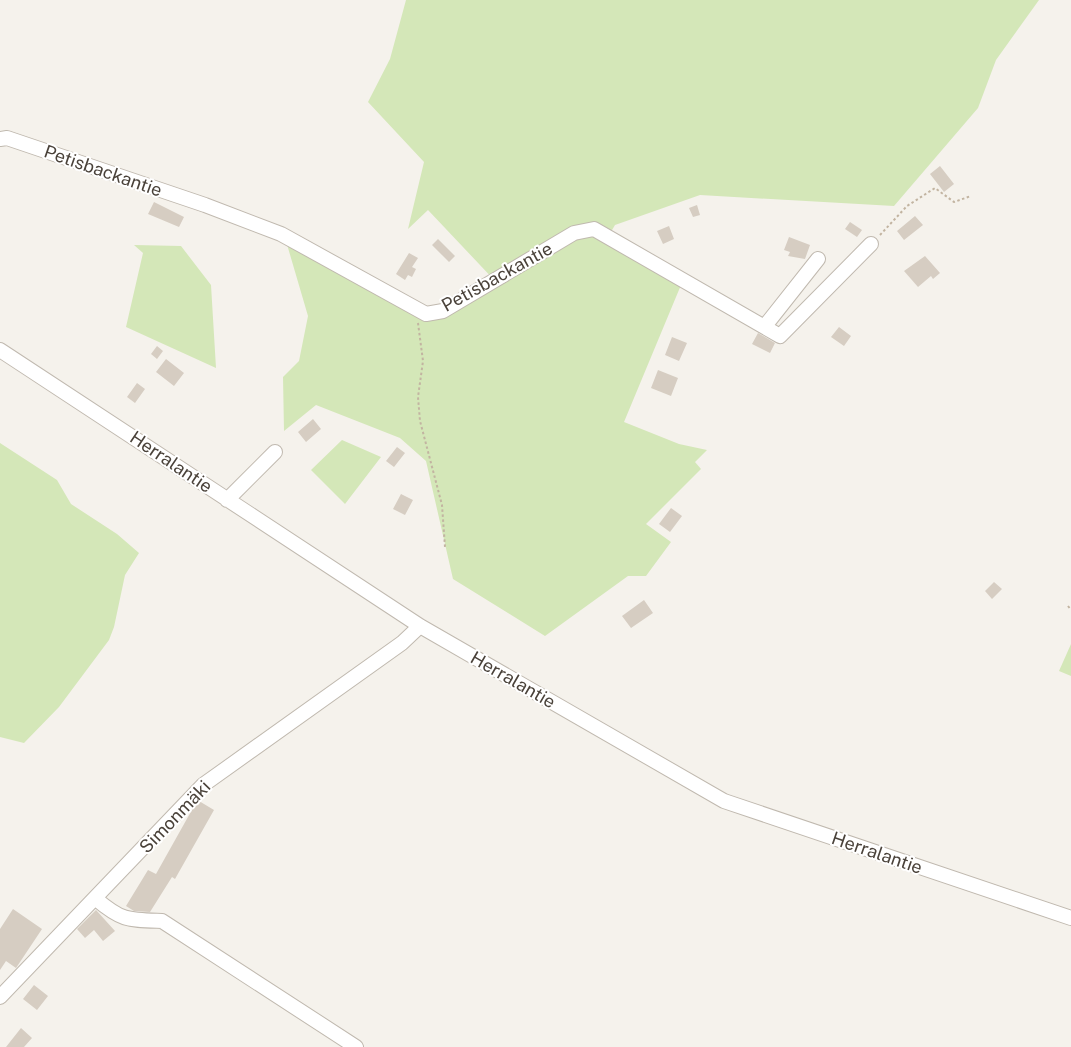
<svg xmlns="http://www.w3.org/2000/svg" width="1071" height="1047" viewBox="0 0 1071 1047" font-family="'Public Sans',sans-serif">
<rect width="100%" height="100%" fill="#f5f2ec"/>
<path fill="#d4e7b8" d="M 406,0 L 1039,0 L 996,60 L 978,108 L 894,206 L 700,195 L 615,225 L 605,242 L 681,285 L 624,422 L 679,444 L 707,450 L 695,462 L 701,469 L 646,524 L 671,542 L 646,576 L 628,576 L 545,636 L 453,579 L 426,461 L 400,438 L 316,405 L 284,431 L 283,377 L 299,361 L 308,316 L 286,241 L 426,317 L 497,283 L 428,210 L 408,229 L 424,162 L 368,102 L 390,59 Z
M 134,245 L 181,246 L 211,285 L 216,368 L 126,327 L 143,253 Z
M 342,440 L 381,457 L 345,504 L 311,470 Z
M 0,443 L 57,480 L 71,504 L 117,534 L 139,553 L 125,575 L 114,627 L 109,640 L 59,707 L 24,743 L 0,737 Z
M 1071,644 L 1071,676 L 1059,671 Z"/>
<path fill="#d6cdc2" d="M 940,166 L 954,184 L 944,192 L 930,174 Z
M 154,202 L 184,217 L 179,227 L 148,214 Z
M 697,205 L 700,215 L 693,217 L 689,208 Z
M 915,216 L 923,225 L 904,240 L 897,231 Z
M 850,222 L 862,230 L 857,237 L 845,229 Z
M 669,226 L 674,239 L 663,244 L 657,231 Z
M 789,237 L 810,245 L 805,259 L 788,256 L 790,252 L 784,250 Z
M 438,239 L 455,256 L 449,262 L 432,245 Z
M 409,253 L 418,258 L 412,267 L 416,269 L 412,277 L 408,275 L 405,280 L 396,274 Z
M 925,256 L 940,273 L 933,279 L 931,276 L 918,287 L 904,271 Z
M 839,327 L 851,336 L 844,346 L 831,337 Z
M 758,333 L 775,343 L 770,353 L 752,344 Z
M 672,337 L 687,343 L 679,361 L 665,355 Z
M 157,346 L 163,351 L 157,359 L 151,354 Z
M 166,359 L 184,373 L 174,386 L 156,372 Z
M 658,370 L 678,378 L 671,396 L 651,388 Z
M 137,383 L 145,389 L 135,403 L 127,397 Z
M 313,419 L 321,429 L 306,442 L 298,432 Z
M 397,447 L 405,453 L 394,467 L 386,461 Z
M 401,494 L 413,500 L 405,515 L 393,509 Z
M 671,508 L 682,516 L 670,532 L 659,524 Z
M 994,582 L 1002,589 L 992,599 L 985,591 Z
M 644,600 L 653,613 L 631,628 L 622,616 Z
M 199,801 L 214,810 L 175,879 L 172,877 L 150,912 L 134,911 L 126,906 L 148,870 L 156,874 L 193,808 Z
M 13,909 L 42,929 L 16,968 L 6,961 L 0,970 L 0,929 Z
M 96,910 L 115,931 L 103,941 L 94,930 L 85,938 L 77,929 Z
M 34,985 L 48,996 L 37,1010 L 23,999 Z
M 21,1028 L 32,1038 L 24,1047 L 6,1047 Z"/>
<g fill="none" stroke-linecap="round" stroke-linejoin="round">
<defs>
<path id="minor" d="M 0,139 L 7,138 L 205,205 L 281,234 L 426,314 L 443,311 L 574,233 L 594,229 L 780,336 L 871,244
M 765,326 L 818,259
M 0,350 L 420,626 L 724,801 L 1071,918
M 227,500 L 275,452
M 96,899 C 122,921 128,920 162,921 L 356,1047
M 0,997 L 203,785 L 402,643 L 420,626"/>
</defs>
<use href="#minor" stroke="#c0b9af" stroke-width="16"/>
<path stroke="#c2b4a1" stroke-width="2" stroke-dasharray="2.5 2.5" stroke-linecap="butt" d="M 880,235 L 907,206 L 935,188 L 954,202 L 971,196
M 418,323 L 423,361 L 418,397 L 420,421 L 442,505 L 445,547
M 1068,606 L 1071,610"/>
<use href="#minor" stroke="#fff" stroke-width="14"/>
</g>
<g text-anchor="middle" stroke-width="4" stroke-linejoin="round" paint-order="stroke">
<g font-size="18" fill="#4a423a" stroke="#fff">
<text transform="translate(103 171) rotate(19)" y="6">Petisbackantie</text>
<text transform="translate(497 277) rotate(-29)" y="6">Petisbackantie</text>
<text transform="translate(171 462) rotate(34)" y="6">Herralantie</text>
<text transform="translate(513 680) rotate(30)" y="6">Herralantie</text>
<text transform="translate(175 817) rotate(-46)" y="6">Simonmäki</text>
<text transform="translate(877 853) rotate(19)" y="6">Herralantie</text>
</g>
</g>
</svg>
